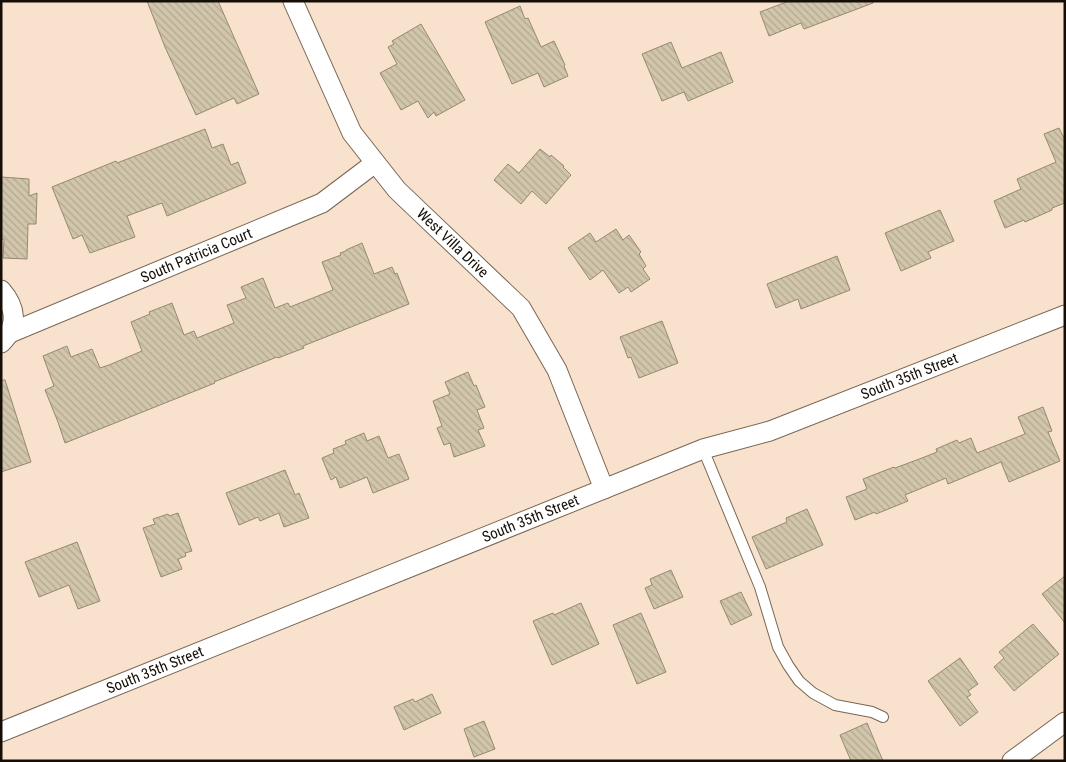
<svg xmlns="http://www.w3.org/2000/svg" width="1066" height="762" viewBox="0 0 1066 762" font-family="'Roboto Condensed',sans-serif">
<defs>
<pattern id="building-back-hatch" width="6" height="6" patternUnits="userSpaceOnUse" patternTransform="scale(1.25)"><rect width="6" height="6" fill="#d1c5ab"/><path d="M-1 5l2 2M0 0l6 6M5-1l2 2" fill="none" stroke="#b3a892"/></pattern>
</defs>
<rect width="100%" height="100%" fill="#f9e2cd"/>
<path fill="url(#building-back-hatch)" stroke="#958971" d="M 147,1 L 218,1 L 259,94 L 237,104 L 234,98 L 196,115 L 165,47 Z
M 789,1 L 873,1 L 873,3 L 804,29 L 801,23 L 769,36 L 760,12 Z
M 520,6 L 525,19 L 528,18 L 541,47 L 554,41 L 565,65 L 564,66 L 568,76 L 544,87 L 538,73 L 512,84 L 485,22 Z
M 421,24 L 465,100 L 436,116 L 434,112 L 428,118 L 418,101 L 401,110 L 380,73 L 397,64 L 388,47 L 394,44 L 392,41 Z
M 671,42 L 682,68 L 721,52 L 733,82 L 688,101 L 684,92 L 662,101 L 642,54 Z
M 1059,128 L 1065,140 L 1065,203 L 1052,208 L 1052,210 L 1025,222 L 1024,220 L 1005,228 L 994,201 L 1021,189 L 1017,179 L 1056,162 L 1044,134 Z
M 205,129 L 212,148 L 223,144 L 231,165 L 238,162 L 246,183 L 167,216 L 162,203 L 127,216 L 135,237 L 90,253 L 82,235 L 73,239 L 52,187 L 116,161 L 117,163 Z
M 540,149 L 550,157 L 551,155 L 564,166 L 563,167 L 571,175 L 546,204 L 532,191 L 521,204 L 494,180 L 508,164 L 519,173 Z
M 1,177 L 29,179 L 29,196 L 37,193 L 36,224 L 28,224 L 27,259 L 3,258 L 4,239 L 1,239 Z
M 940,210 L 954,241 L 928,252 L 931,258 L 901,271 L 885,233 Z
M 616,229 L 623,240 L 629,235 L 641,252 L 639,254 L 646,266 L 643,269 L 650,279 L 631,292 L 628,287 L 619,293 L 603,270 L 590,280 L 568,248 L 590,233 L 596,242 Z
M 362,243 L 374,274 L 392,267 L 395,274 L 397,273 L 409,304 L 303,346 L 304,348 L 278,358 L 277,357 L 214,382 L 215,383 L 65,443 L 58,422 L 45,390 L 54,386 L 43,356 L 67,346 L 71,357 L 92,349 L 100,368 L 109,365 L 142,351 L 131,322 L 150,314 L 149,312 L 172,303 L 184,335 L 194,331 L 197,338 L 234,323 L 227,305 L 246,298 L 241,287 L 263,278 L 275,308 L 288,303 L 290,307 L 333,290 L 322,262 L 341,255 L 340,253 L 346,251 L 346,250 Z
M 837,256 L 850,290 L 801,309 L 798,299 L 776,308 L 767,284 Z
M 662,321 L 678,363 L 639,378 L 631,357 L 628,358 L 620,337 Z
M 468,372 L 474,386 L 476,385 L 485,407 L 477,410 L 484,428 L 478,430 L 485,446 L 454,457 L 450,443 L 444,445 L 437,428 L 442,426 L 433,401 L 450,394 L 445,382 Z
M 1,380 L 5,380 L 31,462 L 1,472 Z
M 1043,407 L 1052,431 L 1048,432 L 1060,461 L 1009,482 L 1001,462 L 948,484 L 946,478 L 905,495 L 908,501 L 876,514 L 875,512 L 855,520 L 846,497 L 867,489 L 863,479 L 894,467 L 895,468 L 922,458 L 937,452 L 936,449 L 957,440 L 959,443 L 971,438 L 977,453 L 1025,434 L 1018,417 Z
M 364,433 L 367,441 L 379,436 L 388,458 L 399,454 L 409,479 L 373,493 L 367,477 L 340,488 L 336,477 L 331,480 L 322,458 L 334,453 L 333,449 L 346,444 L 345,441 Z
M 285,470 L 295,495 L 299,493 L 309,518 L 284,527 L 279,513 L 260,521 L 258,517 L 239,525 L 226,493 Z
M 807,509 L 823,545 L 766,569 L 752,537 L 787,522 L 786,518 Z
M 178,513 L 192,551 L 185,553 L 186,556 L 178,559 L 182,569 L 161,577 L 143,528 L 155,524 L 153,519 L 168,514 L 169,516 Z
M 77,542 L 100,601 L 78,609 L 69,585 L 39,597 L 25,562 Z
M 671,570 L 683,597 L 654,609 L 645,588 L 652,585 L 650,579 Z
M 1065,576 L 1065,623 L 1042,594 Z
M 741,592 L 752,615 L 731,625 L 720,601 Z
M 581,603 L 599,644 L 552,665 L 533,621 L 553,613 L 554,615 Z
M 641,613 L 666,672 L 637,684 L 613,625 Z
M 1033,624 L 1059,654 L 1014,691 L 994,667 L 1004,658 L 999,652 Z
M 960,658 L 978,684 L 968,691 L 971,695 L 967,697 L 978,712 L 960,726 L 928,681 Z
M 432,694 L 441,713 L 404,730 L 394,707 L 413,699 L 415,702 Z
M 484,721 L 495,749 L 474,757 L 464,729 Z
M 867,723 L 883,761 L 851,761 L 840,735 Z"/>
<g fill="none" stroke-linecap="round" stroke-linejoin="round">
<defs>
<path id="lane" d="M 703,449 L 760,587 L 778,647 L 788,665 L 799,681 L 813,693 L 835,705 L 872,712 L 883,717"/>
<g id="street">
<path id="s1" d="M 293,1 L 352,133 L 397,190 L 521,308 L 557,370 L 604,489"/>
<path d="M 1,290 C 16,307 19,326 1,343"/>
<path id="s2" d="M 10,333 L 322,203 L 375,163"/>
<path id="s3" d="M 1,732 L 703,449 L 770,431 L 1065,315"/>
<path d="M 1012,761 L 1065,722"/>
</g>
</defs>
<use href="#lane" stroke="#796653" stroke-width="12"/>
<use href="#street" stroke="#796653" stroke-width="21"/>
<use href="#lane" stroke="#fff" stroke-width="10"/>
<use href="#street" stroke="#fff" stroke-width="19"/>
</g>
<g text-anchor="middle" stroke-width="4" stroke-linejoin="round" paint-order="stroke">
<g font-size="15" fill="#150e07" stroke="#fff">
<text dy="5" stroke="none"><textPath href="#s1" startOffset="294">West Villa Drive</textPath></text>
<text dy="5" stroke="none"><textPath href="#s2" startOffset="202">South Patricia Court</textPath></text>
<text dy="5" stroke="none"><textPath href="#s3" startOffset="976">South 35th Street</textPath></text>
<text dy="5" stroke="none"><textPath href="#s3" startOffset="571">South 35th Street</textPath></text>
<text dy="5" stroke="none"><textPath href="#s3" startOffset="166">South 35th Street</textPath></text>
</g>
</g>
<rect width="1066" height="762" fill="none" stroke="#150e07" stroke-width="5"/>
</svg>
